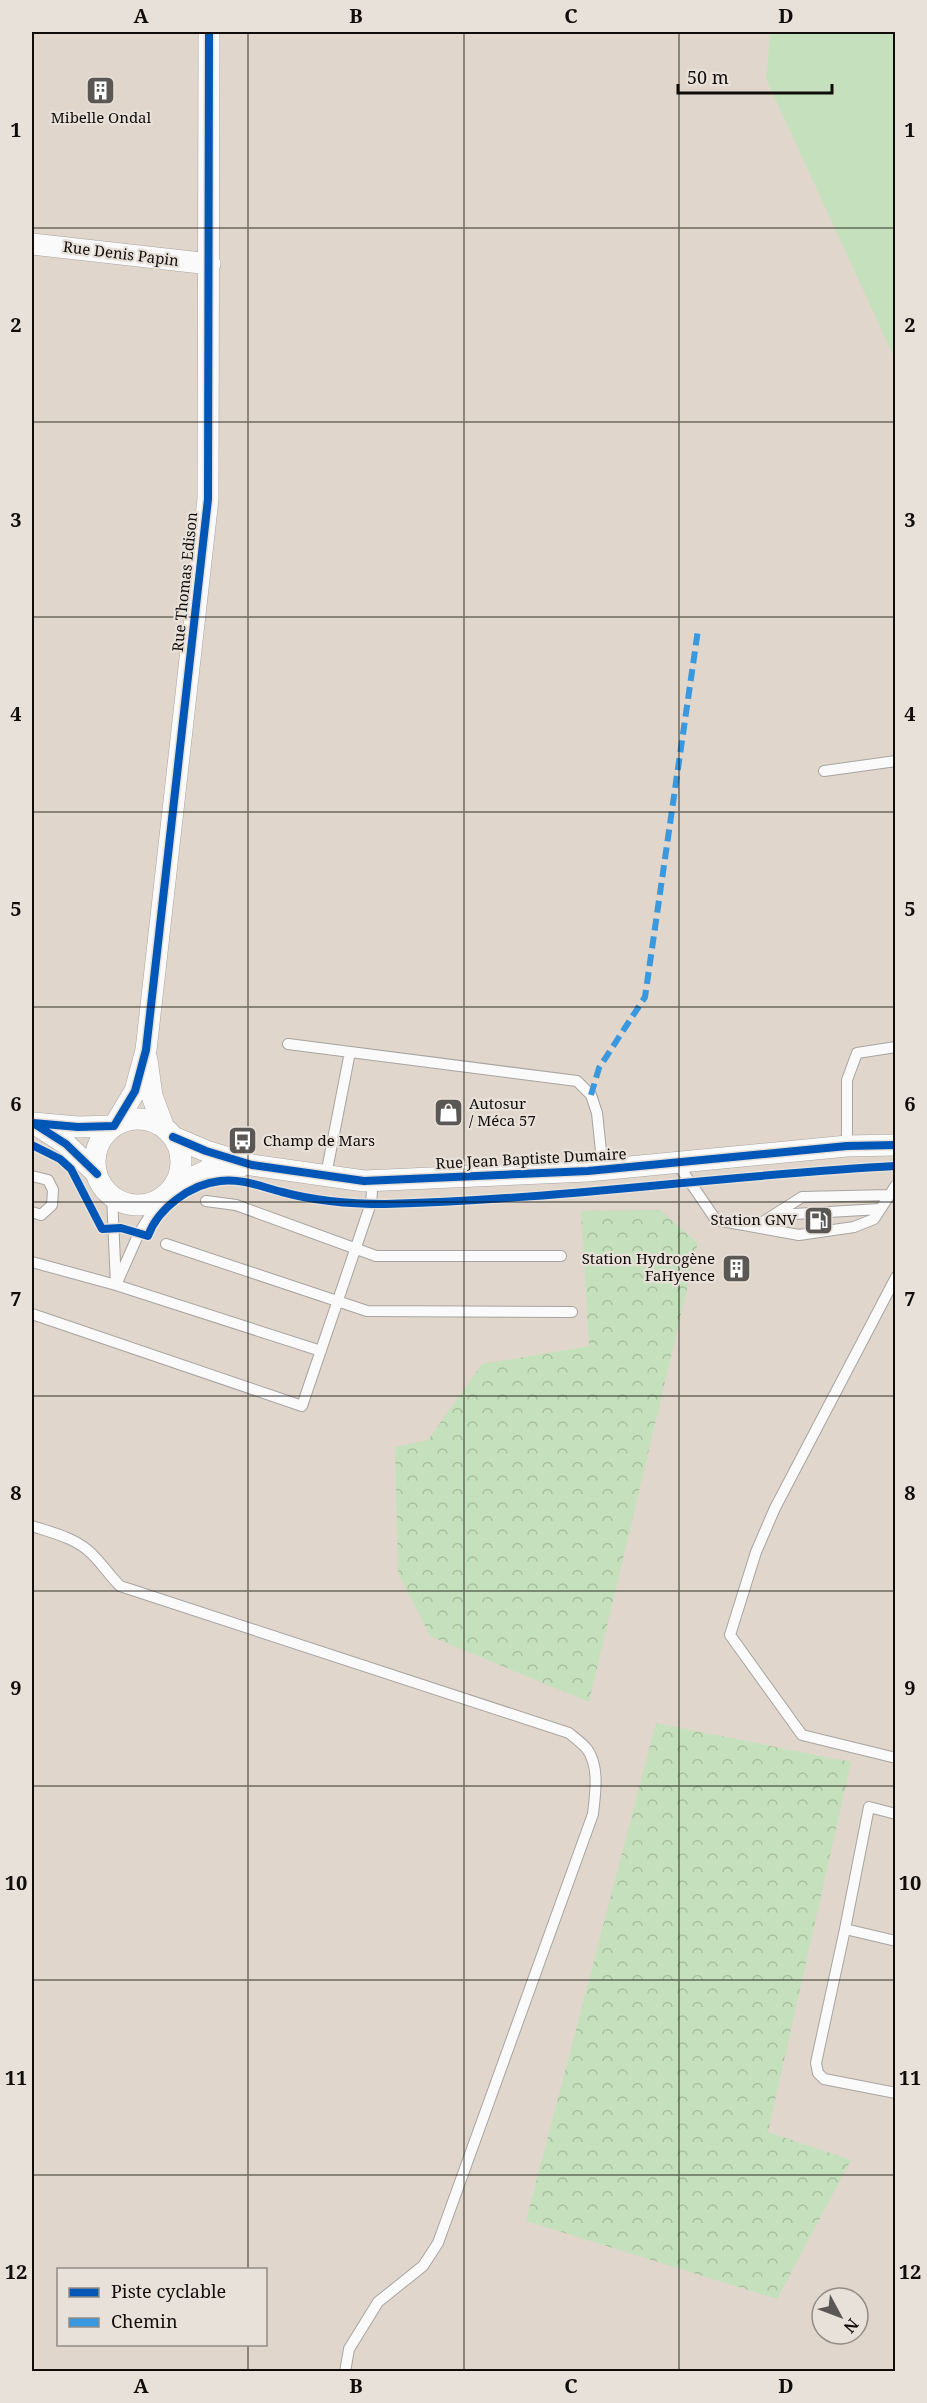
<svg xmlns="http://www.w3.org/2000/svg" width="927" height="2403" viewBox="0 0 927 2403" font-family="'Noto Serif',serif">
<defs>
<pattern id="forest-crowns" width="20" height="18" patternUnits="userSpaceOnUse" patternTransform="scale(1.5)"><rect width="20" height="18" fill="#c5e0bc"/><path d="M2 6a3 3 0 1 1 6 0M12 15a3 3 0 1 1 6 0" fill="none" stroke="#a8bfa0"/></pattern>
</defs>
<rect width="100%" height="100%" fill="#e4e1dc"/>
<path fill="#e1d6cb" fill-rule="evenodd" d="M 32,32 L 770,32 L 766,79 L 896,359 L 895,2371 L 32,2372 ZM 58,2270 L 266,2270 L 266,2344 L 58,2344 ZM 822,2298 L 858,2298 L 858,2334 L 822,2334 Z"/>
<path fill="#c5e0bc" d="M 770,32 L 895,32 L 895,359 L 766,79 Z"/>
<path fill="url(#forest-crowns)" d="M 660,1210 L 698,1243 L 589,1702 L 430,1636 L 398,1573 L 395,1447 L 428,1440 L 482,1364 L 589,1346 L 581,1211 Z
M 656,1723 L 851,1762 L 768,2132 L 851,2160 L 777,2299 L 526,2221 Z"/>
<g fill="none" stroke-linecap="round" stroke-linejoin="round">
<defs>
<path id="lane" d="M 824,771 L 896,761
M 288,1044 L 577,1081 L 591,1095 L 597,1113 L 603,1170
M 847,1146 L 847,1080 L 857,1053 L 896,1047
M 677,1163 L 716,1220 L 799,1235 L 854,1227 L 874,1219 L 896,1185
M 326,1175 L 350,1052
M 32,1176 L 48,1180 L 53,1190 L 52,1205 L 41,1215 L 32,1212
M 112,1196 L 116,1285 L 139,1233 L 162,1197
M 206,1201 L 236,1205 L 376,1256 L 561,1256
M 777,1215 L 880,1209
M 755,1227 L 802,1197 L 889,1195
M 166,1244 L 367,1311 L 572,1312
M 32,1262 L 116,1285 L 321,1351
M 896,1277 L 775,1508 L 756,1552 L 730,1635 L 802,1735 L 896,1758
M 32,1314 L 302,1406 L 371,1203 L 373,1180
M 32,1526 C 53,1533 76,1538 92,1554 C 102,1564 110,1576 120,1586 L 569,1733 C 575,1738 582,1743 587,1749 C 600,1767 595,1794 593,1814 L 438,2243 L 423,2266 L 378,2302 L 349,2349 L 345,2372
M 845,1929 L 869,1807 L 896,1814
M 896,1941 L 845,1929 L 816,2063 L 818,2073 L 824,2079 L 896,2093"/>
<path id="street" d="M 32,244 L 210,264
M 147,1060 L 152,1096 L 164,1128
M95 1162a43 43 0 1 1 86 0a43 43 0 1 1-86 0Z
M 173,1137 L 206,1151 L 252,1165 L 364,1181 L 588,1171 L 847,1146 L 896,1145
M 97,1174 L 66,1144 L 33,1123 L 78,1127 L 114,1126 L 135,1091 L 146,1050 L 208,499 L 209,32
M 172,1188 L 208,1170 L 242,1166"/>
</defs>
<use href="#lane" stroke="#a7a4a1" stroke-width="12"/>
<use href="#street" stroke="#a7a4a1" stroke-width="22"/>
<use href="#lane" stroke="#fbfafa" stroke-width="10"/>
<use href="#street" stroke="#fbfafa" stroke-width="21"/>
<path stroke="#3a99de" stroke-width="6" stroke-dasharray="12 6" stroke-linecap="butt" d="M 591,1095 L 599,1068 L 645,997 L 698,630"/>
<defs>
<path id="cycleway" d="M 173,1137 L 206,1151 L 252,1165 L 364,1181 L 588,1171 L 847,1146 L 896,1145
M 32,1145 L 60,1159 L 71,1169 L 102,1229 L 121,1228 L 148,1236 C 158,1208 191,1184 220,1181 C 241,1178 262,1187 282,1192 C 315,1201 351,1204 385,1204 C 556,1200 725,1175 896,1166
M 97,1174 L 66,1144 L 33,1123 L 78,1127 L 114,1126 L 135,1091 L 146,1050 L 208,499 L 209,32"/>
</defs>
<use href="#cycleway" stroke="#e8e1d9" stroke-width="11"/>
<use href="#cycleway" stroke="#0057b8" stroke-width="8"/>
</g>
<path fill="none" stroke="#0f0c0a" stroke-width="1.5" stroke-opacity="0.55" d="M 248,32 L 248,2270M 464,32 L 464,2372M 679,32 L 679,2372M 32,228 L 896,228M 32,422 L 896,422M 32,617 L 896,617M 32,812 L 896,812M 32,1007 L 896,1007M 32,1202 L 896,1202M 32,1396 L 896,1396M 32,1591 L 896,1591M 32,1786 L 896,1786M 32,1980 L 896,1980M 32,2175 L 896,2175M 248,2344 L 248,2372"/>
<defs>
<symbol id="building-square" viewBox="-11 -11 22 22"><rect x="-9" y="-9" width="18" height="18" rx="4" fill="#5a5754" stroke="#e8e1d9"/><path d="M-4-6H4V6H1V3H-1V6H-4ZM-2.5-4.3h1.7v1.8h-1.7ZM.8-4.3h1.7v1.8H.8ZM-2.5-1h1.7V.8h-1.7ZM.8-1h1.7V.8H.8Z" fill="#fff"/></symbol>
<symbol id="shop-square" viewBox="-11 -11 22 22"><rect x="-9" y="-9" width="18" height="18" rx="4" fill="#5a5754" stroke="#e8e1d9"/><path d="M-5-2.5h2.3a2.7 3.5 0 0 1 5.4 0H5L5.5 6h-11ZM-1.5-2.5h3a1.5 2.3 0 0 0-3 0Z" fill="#fff"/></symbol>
<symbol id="bus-square" viewBox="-11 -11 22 22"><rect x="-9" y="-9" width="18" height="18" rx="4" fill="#5a5754" stroke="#e8e1d9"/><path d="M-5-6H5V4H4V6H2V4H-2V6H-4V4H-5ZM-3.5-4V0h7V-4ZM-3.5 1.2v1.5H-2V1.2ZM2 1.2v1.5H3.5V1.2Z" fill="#fff"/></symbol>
<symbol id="fuel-square" viewBox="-11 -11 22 22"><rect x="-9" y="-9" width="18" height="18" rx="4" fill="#5a5754" stroke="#e8e1d9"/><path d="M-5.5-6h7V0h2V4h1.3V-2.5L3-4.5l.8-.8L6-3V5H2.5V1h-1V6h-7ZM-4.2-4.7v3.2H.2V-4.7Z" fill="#fff"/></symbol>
</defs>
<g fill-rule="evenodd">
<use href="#building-square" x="84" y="74" width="33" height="33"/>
<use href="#shop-square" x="432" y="1096" width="33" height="33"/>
<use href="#bus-square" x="226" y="1124" width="33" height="33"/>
<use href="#fuel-square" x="802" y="1204" width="33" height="33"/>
<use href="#building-square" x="720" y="1252" width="33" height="33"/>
</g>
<g text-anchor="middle" stroke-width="4.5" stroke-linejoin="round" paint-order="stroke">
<g font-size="15" fill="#0f0c0a" stroke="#e8e1d9" text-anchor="start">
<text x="101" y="123" text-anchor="middle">Mibelle Ondal</text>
<text x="469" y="1109">Autosur<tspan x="469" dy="17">/ Méca 57</tspan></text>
<text x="263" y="1146">Champ de Mars</text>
<text x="797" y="1225" text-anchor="end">Station GNV</text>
<text x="715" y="1264" text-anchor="end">Station Hydrogène<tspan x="715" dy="17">FaHyence</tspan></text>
</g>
<g font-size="15" fill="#0f0c0a" stroke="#e8e1d9">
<text transform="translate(121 254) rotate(7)" y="5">Rue Denis Papin</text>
<text transform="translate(185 582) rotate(-84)" y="5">Rue Thomas Edison</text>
<text transform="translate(531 1159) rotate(-3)" y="5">Rue Jean Baptiste Dumaire</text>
</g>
</g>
<rect width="927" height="2403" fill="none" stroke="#e8e1d9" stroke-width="66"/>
<rect x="57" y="2268" width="210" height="78" fill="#e8e1d9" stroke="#918c86" stroke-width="1.5"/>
<rect x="69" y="2288" width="30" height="9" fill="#0057b8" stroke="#918c86" stroke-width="1.5"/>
<text x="111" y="2298" font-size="18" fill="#0f0c0a">Piste cyclable</text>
<rect x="69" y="2318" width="30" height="9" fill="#3a99de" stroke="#918c86" stroke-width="1.5"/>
<text x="111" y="2328" font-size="18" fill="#0f0c0a">Chemin</text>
<g transform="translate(840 2316) rotate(131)"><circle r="28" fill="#e8e1d9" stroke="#918c86" stroke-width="1.5"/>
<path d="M0-4.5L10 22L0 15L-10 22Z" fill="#5a5754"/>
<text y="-9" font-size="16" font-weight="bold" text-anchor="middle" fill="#0f0c0a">N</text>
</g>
<path d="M678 84v9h154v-9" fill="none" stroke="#0f0c0a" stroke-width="3"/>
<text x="687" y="84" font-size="18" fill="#0f0c0a" stroke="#e8e1d9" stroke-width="4.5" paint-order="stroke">50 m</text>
<rect x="33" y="33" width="861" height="2337" fill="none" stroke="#0f0c0a" stroke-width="2"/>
<g font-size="20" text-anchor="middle" font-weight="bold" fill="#0f0c0a">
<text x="141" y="23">A</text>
<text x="356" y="23">B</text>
<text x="571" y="23">C</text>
<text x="786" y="23">D</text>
<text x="16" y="137">1</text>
<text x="910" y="137">1</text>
<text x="16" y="332">2</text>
<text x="910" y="332">2</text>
<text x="16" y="527">3</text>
<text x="910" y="527">3</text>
<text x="16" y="721">4</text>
<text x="910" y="721">4</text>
<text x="16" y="916">5</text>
<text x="910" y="916">5</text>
<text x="16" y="1111">6</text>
<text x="910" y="1111">6</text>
<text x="16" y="1306">7</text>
<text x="910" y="1306">7</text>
<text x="16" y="1500">8</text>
<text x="910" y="1500">8</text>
<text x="16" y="1695">9</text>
<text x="910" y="1695">9</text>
<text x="16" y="1890">10</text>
<text x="910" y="1890">10</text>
<text x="16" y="2085">11</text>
<text x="910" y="2085">11</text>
<text x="16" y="2279">12</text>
<text x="910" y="2279">12</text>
<text x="141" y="2393">A</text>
<text x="356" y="2393">B</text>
<text x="571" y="2393">C</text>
<text x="786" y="2393">D</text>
</g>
</svg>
